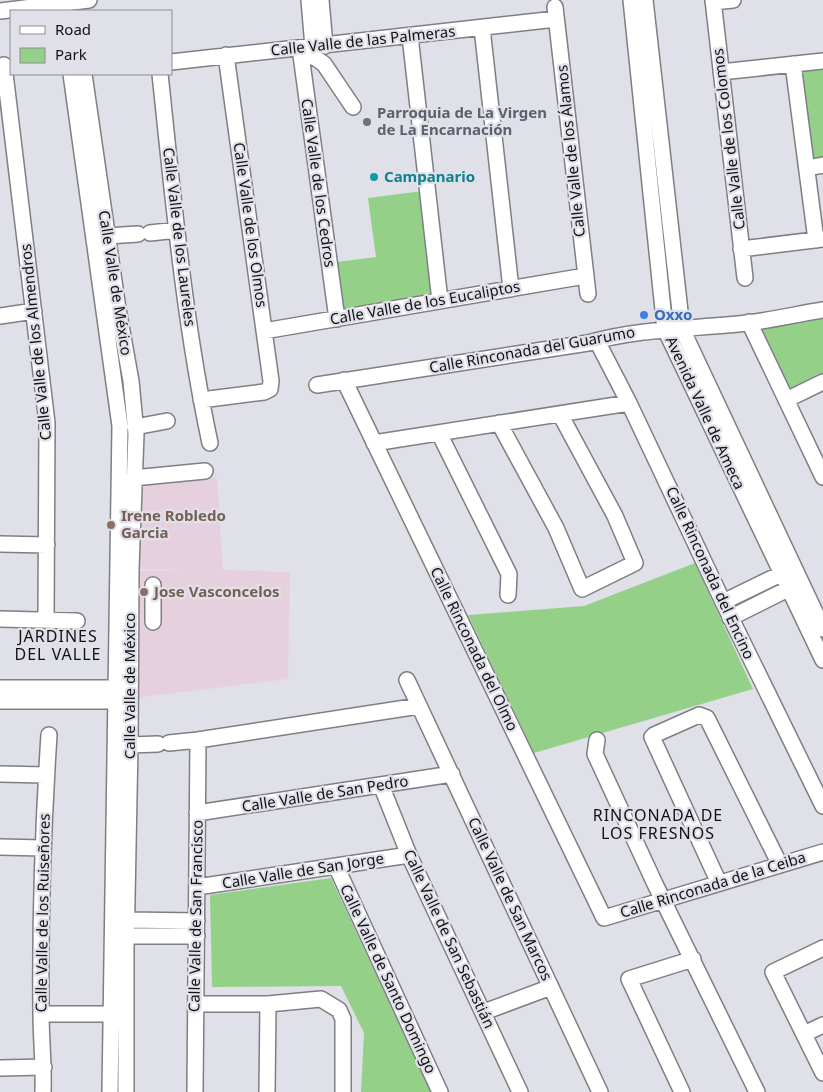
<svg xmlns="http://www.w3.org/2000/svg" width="823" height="1092" viewBox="0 0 823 1092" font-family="'Noto Sans',sans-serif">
<rect width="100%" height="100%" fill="#e0e0e8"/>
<path fill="#e7d0dd" d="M 217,477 L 223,570 L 290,572 L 288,679 L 135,698 L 138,571 L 188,570 L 138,569 L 140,485 Z"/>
<path fill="#95d088" d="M 823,64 L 823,162 L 811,164 L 801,66 Z
M 423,191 L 436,297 L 343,309 L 337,262 L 376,257 L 368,198 Z
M 823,317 L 823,380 L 786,396 L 757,334 L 761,326 Z
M 695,563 L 753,689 L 534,753 L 468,615 L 584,606 Z
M 331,878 L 431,1092 L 361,1092 L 364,1033 L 341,986 L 212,987 L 210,895 Z"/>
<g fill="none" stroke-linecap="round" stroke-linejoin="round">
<defs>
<path id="minor" d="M 309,0 L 313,47
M 321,0 L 325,46
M 631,0 L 665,329 L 823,660
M 645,0 L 682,329 L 823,629
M 713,0 L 745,278
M 713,2 L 733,0
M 555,7 L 588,294
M 0,11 L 89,0
M 482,28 L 511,289
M 410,36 L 440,301
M 300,48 L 337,319
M 301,57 L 314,57 L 324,64 L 353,107
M 171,62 L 556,19
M 793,64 L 816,240
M 4,65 L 47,423 L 46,619
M 721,72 L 823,61
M 71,74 L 120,426 L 110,1092
M 84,74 L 118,309 L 131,381 L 136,434 L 131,569 L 130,745 L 126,949 L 126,1092
M 160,74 C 173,196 184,322 210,443
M 807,168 L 823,165
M 150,233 L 177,230
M 107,236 L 138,234
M 741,249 L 823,239
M 0,316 L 34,311
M 749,322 L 823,477
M 264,331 L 585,276
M 597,341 L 629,403 L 723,602 L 823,806
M 344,380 L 604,918 L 823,852
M 317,385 L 588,343 C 640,328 693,329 747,323 C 773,320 798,314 823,310
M 201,400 L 264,392 L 270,389 L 271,381 L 226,55
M 786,400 L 823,382
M 499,423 L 556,528 L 582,589 L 635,563 L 615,516 L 560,414
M 135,427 L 167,421
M 439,433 L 509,574 L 508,595
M 374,443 L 629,403
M 133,478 L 205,471
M 0,544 L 47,545
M 153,585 L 153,622
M 723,602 L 789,570
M 730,618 L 796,585
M 0,619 L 77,621
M 407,680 L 600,1092
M 0,688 L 126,688
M 0,701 L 123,701
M 597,740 L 595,754 L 655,884 L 757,1092
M 169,743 L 198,740 L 419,706
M 130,745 L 158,744
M 0,774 L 46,775
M 381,785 L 409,855 L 520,1092
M 197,813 L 452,774
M 0,847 L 43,848
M 336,866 L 440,1092
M 719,883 L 652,737 L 654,735 L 699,715 L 707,718 L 780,865
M 197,887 L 409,855
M 127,920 L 197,921
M 126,936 L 197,936
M 823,948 L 773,972 L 823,1073
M 196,1004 L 268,1004 L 321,999 L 339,1010 L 343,1019 L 343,1092
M 484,1012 L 551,987
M 41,1014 L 119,1014
M 804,1034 L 823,1025
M 0,1068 L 44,1067
M 43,1092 C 44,1065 41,1039 41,1012 C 40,920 43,827 49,735
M 195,1092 L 198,740
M 267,1092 L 268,1004
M 682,1092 L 629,979 L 693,959"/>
</defs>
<use href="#minor" stroke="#7e7f85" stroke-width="18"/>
<use href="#minor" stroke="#fff" stroke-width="15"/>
</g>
<circle fill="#6b7280" stroke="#e0e0e8" stroke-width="2" cx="367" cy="122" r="5"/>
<circle fill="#0f9aa8" stroke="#e0e0e8" stroke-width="2" cx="374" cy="177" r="5"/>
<circle fill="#3f7fe0" stroke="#e0e0e8" stroke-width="2" cx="644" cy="315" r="5"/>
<g fill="#8d6e63" stroke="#e0e0e8" stroke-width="2">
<circle cx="111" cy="525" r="5"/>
<circle cx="144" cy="592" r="5"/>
</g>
<g text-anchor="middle" stroke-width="4.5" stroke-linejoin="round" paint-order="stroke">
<g font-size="15" fill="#111114" stroke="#e0e0e8">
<text transform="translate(363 41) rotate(-6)" y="5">Calle Valle de las Palmeras</text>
<text transform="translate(729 139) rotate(-97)" y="5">Calle Valle de los Colomos</text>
<text transform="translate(571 151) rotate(-96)" y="5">Calle Valle de los Álamos</text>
<text transform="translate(318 183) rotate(82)" y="5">Calle Valle de los Cedros</text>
<text transform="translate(250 225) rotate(82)" y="5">Calle Valle de los Olmos</text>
<text transform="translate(179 237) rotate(83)" y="5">Calle Valle de los Laureles</text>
<text transform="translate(115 283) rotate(81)" y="5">Calle Valle de México</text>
<text transform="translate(425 303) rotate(-10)" y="5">Calle Valle de los Eucaliptos</text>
<text transform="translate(36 342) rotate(-96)" y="5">Calle Valle de los Almendros</text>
<text transform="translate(532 350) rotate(-10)" y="5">Calle Rinconada del Guarumo</text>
<text transform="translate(705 413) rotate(65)" y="5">Avenida Valle de Ameca</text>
<text transform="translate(710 573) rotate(65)" y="5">Calle Rinconada del Encino</text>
<text transform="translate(474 649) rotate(64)" y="5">Calle Rinconada del Olmo</text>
<text transform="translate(130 686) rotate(-90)" y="5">Calle Valle de México</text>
<text transform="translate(325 794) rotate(-9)" y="5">Calle Valle de San Pedro</text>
<text transform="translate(303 871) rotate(-9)" y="5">Calle Valle de San Jorge</text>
<text transform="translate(713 885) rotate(-17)" y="5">Calle Rinconada de la Ceiba</text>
<text transform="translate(510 899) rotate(65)" y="5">Calle Valle de San Marcos</text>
<text transform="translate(43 913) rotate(-89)" y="5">Calle Valle de los Ruiseñores</text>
<text transform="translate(196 916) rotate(-89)" y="5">Calle Valle de San Francisco</text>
<text transform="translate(449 939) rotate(65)" y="5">Calle Valle de San Sebastián</text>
<text transform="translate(388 979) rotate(65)" y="5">Calle Valle de Santo Domingo</text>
</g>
<g font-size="15" font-weight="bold" fill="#5b616d" stroke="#e0e0e8" text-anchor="start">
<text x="377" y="118">Parroquia de La Virgen<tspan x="377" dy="17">de La Encarnación</tspan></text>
</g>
<g font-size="15" font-weight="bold" fill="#0d838f" stroke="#e0e0e8" text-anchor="start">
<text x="384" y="182">Campanario</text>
</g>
<g font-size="15" font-weight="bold" fill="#366cbe" stroke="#e0e0e8" text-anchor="start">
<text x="654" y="320">Oxxo</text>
</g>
<g font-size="15" font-weight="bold" fill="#785e54" stroke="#e0e0e8" text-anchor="start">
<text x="121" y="521">Irene Robledo<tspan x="121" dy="17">Garcia</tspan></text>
<text x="154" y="597">Jose Vasconcelos</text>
</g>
<g font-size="16" letter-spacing="1" fill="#111114" stroke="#e0e0e8">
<text x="58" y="642">JARDINES<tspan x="58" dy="18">DEL VALLE</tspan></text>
<text x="658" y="821">RINCONADA DE<tspan x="658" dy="18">LOS FRESNOS</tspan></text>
</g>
</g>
<rect x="10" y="10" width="162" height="65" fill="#e0e0e8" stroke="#8d8d93"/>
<rect x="20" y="26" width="25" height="8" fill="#ffffff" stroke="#8d8d93"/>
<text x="55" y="35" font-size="15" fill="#111114">Road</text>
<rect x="20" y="48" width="25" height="15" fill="#95d088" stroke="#8d8d93"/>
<text x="55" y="60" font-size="15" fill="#111114">Park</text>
</svg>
